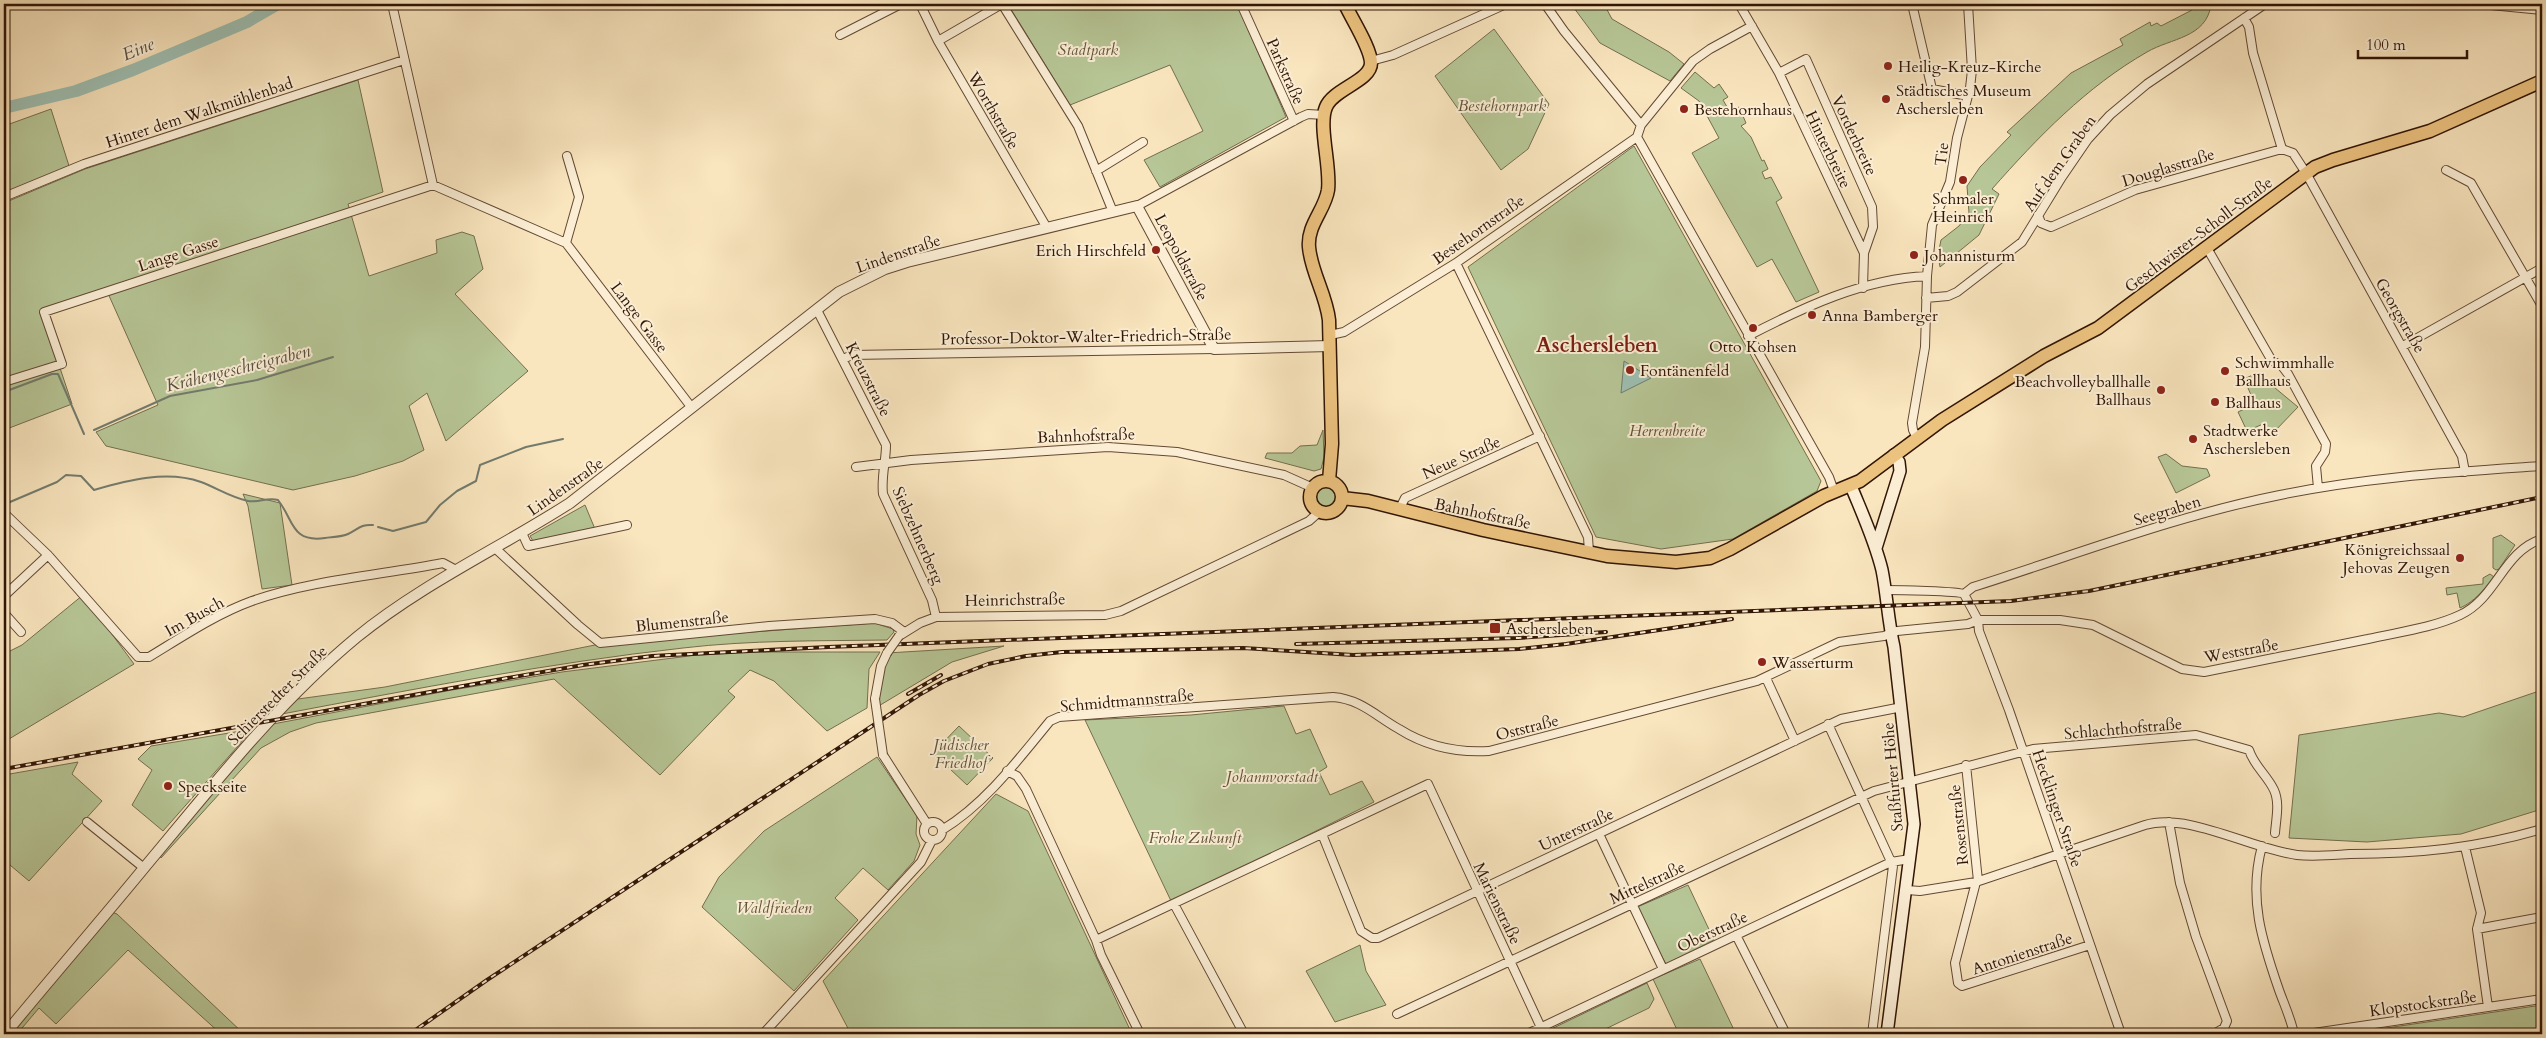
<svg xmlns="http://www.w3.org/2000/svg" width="2546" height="1038" viewBox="0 0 2546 1038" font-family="Cardo,serif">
<rect width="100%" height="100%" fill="#f9e5be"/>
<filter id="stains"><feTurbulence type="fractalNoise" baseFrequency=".004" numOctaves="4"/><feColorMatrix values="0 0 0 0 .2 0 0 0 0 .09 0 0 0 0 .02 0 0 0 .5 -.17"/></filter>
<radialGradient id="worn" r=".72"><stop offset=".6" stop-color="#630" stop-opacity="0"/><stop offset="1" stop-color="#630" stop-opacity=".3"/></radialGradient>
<path fill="#b7c696" stroke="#746e4e" d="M 1011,4 L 1237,4 L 1286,117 L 1160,187 L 1144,160 L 1203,131 L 1170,65 L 1070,105 L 1009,6 Z
M 1571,4 L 1604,4 L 1612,19 L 1669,52 L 1684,64 L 1670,81 L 1600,43 Z
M 2192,4 L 2218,4 L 2211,5 C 2206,38 2171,38 2147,52 C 2086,87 2038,137 1992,189 L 1999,194 L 1979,235 L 1940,267 L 1938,255 L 1941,240 L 1959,226 L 1969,213 L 1967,186 L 1980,167 L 2011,135 L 2007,132 L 2071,73 L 2123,45 L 2120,39 L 2150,22 L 2151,26 L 2157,23 L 2161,26 L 2192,10 Z
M 1494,29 L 1549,104 L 1528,149 L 1501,170 L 1435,76 Z
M 1695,72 L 1714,88 L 1719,84 L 1728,97 L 1723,100 L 1730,112 L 1739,107 L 1746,123 L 1741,126 L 1751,137 L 1762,161 L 1764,160 L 1768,169 L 1762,172 L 1765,179 L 1771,177 L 1782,198 L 1776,202 L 1819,292 L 1796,302 L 1772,259 L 1757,267 L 1692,153 L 1719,138 L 1699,101 L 1681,88 Z
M 358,80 L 383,192 L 348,204 L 369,276 L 437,253 L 436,240 L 462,232 L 474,236 L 483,269 L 455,294 L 528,371 L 446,441 L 427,393 L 409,406 L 424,450 L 403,461 L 355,476 L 293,490 L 106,446 L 96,432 L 158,405 L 106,289 L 41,311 L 72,404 L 4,430 L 4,203 L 85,169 Z
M 51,109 L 70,169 L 4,197 L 4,126 Z
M 1634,146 L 1821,481 L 1817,491 L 1733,539 L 1661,549 L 1596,537 L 1468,267 Z
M 2257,373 L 2298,407 L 2273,433 L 2263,424 L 2247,431 L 2238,412 L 2255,404 L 2244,379 Z
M 1323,430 L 1324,457 L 1321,469 L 1314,471 L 1265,458 L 1267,453 L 1292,453 L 1300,446 L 1317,445 Z
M 2166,454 L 2182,466 L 2207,469 L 2210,476 L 2176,493 L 2158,457 Z
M1315 497a11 11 0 1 1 22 0a11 11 0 1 1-22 0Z
M 243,494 L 280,503 L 292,585 L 262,589 L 248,506 Z
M 585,505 L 595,529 L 533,541 L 530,536 Z
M 2501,535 L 2515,545 L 2499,569 L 2496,570 L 2493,568 L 2493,538 Z
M 2490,574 L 2494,577 C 2485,589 2474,602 2460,608 L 2457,593 L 2447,595 L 2446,588 L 2483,584 L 2483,578 Z
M 83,595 L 134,664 L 4,742 L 4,654 L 22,645 Z
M 874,623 L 893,629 L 894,632 L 887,640 C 819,641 751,640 683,648 C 548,663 415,689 282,714 L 298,699 L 385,687 L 605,643 Z
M 1004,646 L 952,662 L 877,707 L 887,653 Z
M 746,652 L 880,652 L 869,669 L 867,708 L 827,731 L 774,681 L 750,670 L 728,691 L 735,697 L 660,775 L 554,679 L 316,723 L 290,732 L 261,748 L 161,858 L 160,855 L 201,801 L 273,724 L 452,690 L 562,672 L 697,655 Z
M 2542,690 L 2542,809 L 2461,834 L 2367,842 L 2289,838 L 2299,735 L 2439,713 L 2463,717 Z
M 1284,706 L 1296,734 L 1310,729 L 1327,767 L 1319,772 L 1330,795 L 1362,781 L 1374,802 L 1172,903 L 1085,720 L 1191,715 Z
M 959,726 L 993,758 L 967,785 L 933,753 Z
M 253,729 L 163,831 L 132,805 L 152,770 L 138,759 L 151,746 Z
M 877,757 L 917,816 L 916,834 L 920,845 L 914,861 L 888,890 L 863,868 L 835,898 L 858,920 L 794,991 L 702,907 L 719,877 L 764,831 Z
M 78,762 L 72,774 L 102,801 L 29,881 L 4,860 L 4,775 Z
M 996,794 L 1028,811 L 1132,1034 L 851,1034 L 823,981 Z
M 1688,885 L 1714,940 L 1666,964 L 1635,908 Z
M 112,912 L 117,914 L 244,1034 L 221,1034 L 128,950 L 56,1024 L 39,1008 L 17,1034 L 10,1034 Z
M 1360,945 L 1366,971 L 1386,1005 L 1335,1022 L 1306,971 Z
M 1700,959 L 1736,1034 L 1679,1034 L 1653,979 Z
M 1647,983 L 1654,999 L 1649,1008 L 1595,1034 L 1547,1034 L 1545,1032 Z
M 2542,1005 L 2542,1034 L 2346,1034 Z"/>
<path fill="#9ebfb2" stroke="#727b6d" d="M 1624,361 L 1651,378 L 1621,393 Z"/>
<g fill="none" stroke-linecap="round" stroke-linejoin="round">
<path stroke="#727b6d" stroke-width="2" d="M 4,392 L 52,374 L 58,374 L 84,434
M 94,430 L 170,396 L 257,380 L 333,357
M 4,508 L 10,502 L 57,482 L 66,475 L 81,476 L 94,490 C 128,480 167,470 201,482 C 217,488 230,497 248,501 C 258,503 267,497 278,500 C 294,520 291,543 325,538 C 332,537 342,537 348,534 C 358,529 361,524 373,525
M 378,527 L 393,531 L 426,522 L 440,505 L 457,491 L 476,481 L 480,465 L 526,447 L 563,439"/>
<path stroke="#9ebfb2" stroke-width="12" d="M 4,108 L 76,91 L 133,70 L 247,22 L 278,4"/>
<defs>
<path id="minor" d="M 392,4 L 433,185
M 920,4 L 938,41 L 1047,228
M 1241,4 L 1294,121
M 1545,4 L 1564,31 L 1641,125
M 1739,4 L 1779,73 L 1864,253 L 1863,288
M 1912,4 L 1932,89 L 1968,96
M 2480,4 L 2542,10
M 2244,18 L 2249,27 L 2253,53 L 2282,149
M 840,35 L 901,4
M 938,41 L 1002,4 L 1078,126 L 1113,212
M 1371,61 L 1393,55 L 1506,4
M 1779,73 L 1806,59 L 1872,207 L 1873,227 L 1864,253
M 1637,137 L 1829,477 L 1834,491
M 1637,137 L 1641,125 L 1693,61 L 1710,49 L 1752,26
M 2446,170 L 2471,183 L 2542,306
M 1096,171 L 1143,142
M 4,197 L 84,164 L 404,60
M 1137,206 L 1301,117 L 1308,114 L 1324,115
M 2038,215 L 2041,223 L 2051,227 L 2135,190 L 2282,149 L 2293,153 L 2306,173 L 2462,456 L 2465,472
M 566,243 L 579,197 L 567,156
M 2207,248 L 2272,361 L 2282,366 L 2288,374 L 2326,444 L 2325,452 L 2316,466 L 2318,488
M 1456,263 L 1588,537 L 1589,552
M 1926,298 L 1948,296 L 1957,292 L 2022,242 L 2062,177 L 2088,139 L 2110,115 L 2147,84 L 2265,4
M 817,310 L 886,445 C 886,461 881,477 883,494 L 932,600 L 936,617
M 1330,335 L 1344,332 L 1456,263 L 1637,137
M 1748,336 C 1804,307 1863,279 1927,276
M 2403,346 L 2542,268
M 844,359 L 851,355 L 1214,349
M 4,382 L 62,364 L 44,312 L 433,185 L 566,243 L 692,408
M 1917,438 L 1913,430 L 1912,423 L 1925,347 L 1927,276 L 1932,225 L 1950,182 L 1957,138 L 1970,88 L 1972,70 L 1968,4
M 856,467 L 911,460 L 1108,447 L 1177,452 L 1284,475 L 1313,488
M 1399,510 L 1405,498 L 1540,436
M 4,513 L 48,555 L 138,657 L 149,657 C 182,637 216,614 252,601 C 312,580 381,575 443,563 L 456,570
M 522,533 L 528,546 L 627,525
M 496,549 L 578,625 L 600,643 L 769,626 L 875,619 L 892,623 L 904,632
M 1885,590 C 1895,590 1959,591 1964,594
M 1964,594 L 1973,587 C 2075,555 2175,516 2280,495 C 2366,477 2454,472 2542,466
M 1964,594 L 1978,620 L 1979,631 L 2009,710 L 2121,1034
M 4,596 L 48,555
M 4,613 L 21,632
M 899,636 L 920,623 L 936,617 L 1105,615 L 1121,611 L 1309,521 L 1319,512
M 1766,678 L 1795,741
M 875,699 L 881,666 L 887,653
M 1828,724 L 1893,866 L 1872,1034
M 883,755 L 927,824
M 1966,765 L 1978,881
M 1007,771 L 1017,776 L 1026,789 L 1096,940 L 1101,955 L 1140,1034
M924 831a9 9 0 1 1 18 0a9 9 0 1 1-18 0Z
M 87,822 L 144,868
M 2169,822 L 2180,883 L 2196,937 L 2227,1021 L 2224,1028 L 2214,1034
M 942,830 C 985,804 1018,760 1050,721 L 1059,717 L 1333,697 C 1360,699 1376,716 1399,729 C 1426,746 1457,753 1489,751 L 1757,681 L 1839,642 L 1884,636 L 1897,631 L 1968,624 L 1978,620 L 2060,620 L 2093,625 L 2182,669 L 2204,672 C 2259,661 2313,650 2368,639 C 2399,632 2432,628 2460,615 C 2497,598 2503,551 2542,539
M 1322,834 L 1361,931 L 1372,938 L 1378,938 L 1841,719 L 1902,707
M 1599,834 L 1663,969
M 2262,846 C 2248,898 2262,941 2279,990 C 2284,1004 2291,1019 2294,1034
M 2465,847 L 2481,913 L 2477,929 L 2488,1007
M 1976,882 L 1955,963 L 1958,983 L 1962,986 L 2090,945
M 1907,890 L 1920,891 L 1976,882 L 2145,825 C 2188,812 2251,849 2297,855 C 2314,857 2333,855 2350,854 C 2418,854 2476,848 2542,829
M 1174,904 L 1244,1034
M 2477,929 L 2542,917
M 1736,935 L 1786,1034
M 1096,940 L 1428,784 L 1544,1034
M 1397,1014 L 1874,791 L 2033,749 L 2196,735 L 2249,750 C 2254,766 2267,775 2274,790 C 2280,803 2276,819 2275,833
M 763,1034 L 921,862 L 932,840
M 1527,1034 L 1891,862 L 1910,859
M 2307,1034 L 2542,999"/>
<path id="tertiary" d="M 5,1034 C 51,978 98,924 144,868 C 211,788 276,704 357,637 C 422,584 500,548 570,503 L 839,292 L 885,269 L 907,262 L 1137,206 L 1214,349 L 1330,346"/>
<path id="secondary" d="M 1851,486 C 1862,513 1875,541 1882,570 C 1887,595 1888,621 1894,647 L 1914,824 L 1887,1034
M 1876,548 L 1900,471 L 1899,462 L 1894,455"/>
<path id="primary" d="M1310 497a16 16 0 1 1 32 0a16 16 0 1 1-32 0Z
M 1329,481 L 1332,444 L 1329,320 C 1326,294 1311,272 1309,247 C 1307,225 1325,210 1328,190 C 1331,166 1318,126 1326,107 C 1333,89 1371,81 1371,63 C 1371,48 1351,18 1345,4
M 1342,498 L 1368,501 L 1483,530 L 1607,556 L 1676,562 L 1710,558 L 1730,549 L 1824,496 L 1860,481 L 1942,420 L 2044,356 L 2098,328 L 2315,167 L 2333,160 L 2430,131 L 2542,81"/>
</defs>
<use href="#minor" stroke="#634933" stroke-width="10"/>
<use href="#tertiary" stroke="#634933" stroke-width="12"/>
<use href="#secondary" stroke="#311505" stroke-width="14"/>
<use href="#primary" stroke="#311505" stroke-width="15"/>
<use href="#minor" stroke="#fbeed5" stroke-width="8"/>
<use href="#tertiary" stroke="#fbeed5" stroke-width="10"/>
<use href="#secondary" stroke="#fbeed5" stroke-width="11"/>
<use href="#primary" stroke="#ecc27f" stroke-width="12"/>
<defs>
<path id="rail" d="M 1296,644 L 1518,638 L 1606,632
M 908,694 L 941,675
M 4,769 L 502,679 L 583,665 L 652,656 L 828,647 L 2011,601 L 2089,591 L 2542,497
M 410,1034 L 487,980 L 919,695 L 944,681 L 988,664 L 1026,656 L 1062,652 L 1243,648 L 1353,655 L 1519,649 L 1566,644 L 1732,619"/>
</defs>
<use href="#rail" stroke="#311505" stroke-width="4"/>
<use href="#rail" stroke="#fbeed5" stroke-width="2" stroke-dasharray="5.5" stroke-linecap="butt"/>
<defs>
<path id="minor-bridge" d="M 887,653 L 899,636
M 875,699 L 883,755"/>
</defs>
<use href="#minor-bridge" stroke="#634933" stroke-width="10" stroke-linecap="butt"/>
<use href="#minor-bridge" stroke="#fbeed5" stroke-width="8"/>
</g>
<g fill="#8f2418" stroke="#fbeed5" stroke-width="2">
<circle cx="1888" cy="66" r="5"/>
<circle cx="1886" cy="99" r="5"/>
<circle cx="1684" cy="109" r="5"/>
<circle cx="1963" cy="180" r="5"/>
<circle cx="1156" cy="250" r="5"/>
<circle cx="1914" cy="255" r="5"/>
<circle cx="1812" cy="315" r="5"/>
<circle cx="1753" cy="328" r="5"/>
<circle cx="1630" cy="370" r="5"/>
<circle cx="2225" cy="371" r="5"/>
<circle cx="2161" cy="390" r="5"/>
<circle cx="2215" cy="402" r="5"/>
<circle cx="2193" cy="439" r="5"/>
<circle cx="2460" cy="558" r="5"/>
<rect x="1489" y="622" width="12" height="12" rx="2.5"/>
<circle cx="1762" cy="662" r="5"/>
<circle cx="168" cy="786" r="5"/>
</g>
<g text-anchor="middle" stroke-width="4" stroke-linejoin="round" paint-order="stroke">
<g font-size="16" font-style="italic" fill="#605338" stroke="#fbeed5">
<text x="1088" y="55">Stadtpark</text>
<text x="1502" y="111">Bestehornpark</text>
<text x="1667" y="436">Herrenbreite</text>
<text x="961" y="750">Jüdischer<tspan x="961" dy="18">Friedhof</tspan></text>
<text x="1272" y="782">Johannvorstadt</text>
<text x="1195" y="843">Frohe Zukunft</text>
<text x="774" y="913">Waldfrieden</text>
</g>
<g font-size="16" fill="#311505" stroke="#fbeed5" text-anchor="start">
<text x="1898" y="72">Heilig-Kreuz-Kirche</text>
<text x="1896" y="96">Städtisches Museum<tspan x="1896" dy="18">Aschersleben</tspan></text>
<text x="1694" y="115">Bestehornhaus</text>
<text x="1963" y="204" text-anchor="middle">Schmaler<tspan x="1963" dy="18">Heinrich</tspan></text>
<text x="1146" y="256" text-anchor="end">Erich Hirschfeld</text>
<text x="1924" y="261">Johannisturm</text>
<text x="1822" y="321">Anna Bamberger</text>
<text x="1753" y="352" text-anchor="middle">Otto Kohsen</text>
<text x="2235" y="368">Schwimmhalle<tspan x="2235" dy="18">Ballhaus</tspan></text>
<text x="1640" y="376">Fontänenfeld</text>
<text x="2151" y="387" text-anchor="end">Beachvolleyballhalle<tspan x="2151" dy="18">Ballhaus</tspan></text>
<text x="2225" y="408">Ballhaus</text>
<text x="2203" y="436">Stadtwerke<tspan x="2203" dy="18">Aschersleben</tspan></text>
<text x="2450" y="555" text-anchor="end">Königreichssaal<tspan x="2450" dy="18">Jehovas Zeugen</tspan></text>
<text x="1506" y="634">Aschersleben</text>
<text x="1772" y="668">Wasserturm</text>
<text x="178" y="792">Speckseite</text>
</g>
<g font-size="16" fill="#311505" stroke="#fbeed5">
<text transform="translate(1286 71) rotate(66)" y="6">Parkstraße</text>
<text transform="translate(994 110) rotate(60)" y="6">Worthstraße</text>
<text transform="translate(199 112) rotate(-18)" y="6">Hinter dem Walkmühlenbad</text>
<text transform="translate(1855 135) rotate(65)" y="6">Vorderbreite</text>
<text transform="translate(1829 149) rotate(64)" y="6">Hinterbreite</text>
<text transform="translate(1941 154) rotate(-83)" y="6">Tie</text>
<text transform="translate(2059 163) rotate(-55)" y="6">Auf dem Graben</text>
<text transform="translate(2168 167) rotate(-17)" y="6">Douglasstraße</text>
<text transform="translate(1478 229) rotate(-35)" y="6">Bestehornstraße</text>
<text transform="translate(2198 234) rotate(-37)" y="6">Geschwister-Scholl-Straße</text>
<text transform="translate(178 253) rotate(-18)" y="6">Lange Gasse</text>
<text transform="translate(898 253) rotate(-19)" y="6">Lindenstraße</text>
<text transform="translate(1182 257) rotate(62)" y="6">Leopoldstraße</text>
<text transform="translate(2401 315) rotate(60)" y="6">Georgstraße</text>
<text transform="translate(640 317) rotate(53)" y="6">Lange Gasse</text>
<text transform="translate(1086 336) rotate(-1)" y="6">Professor-Doktor-Walter-Friedrich-Straße</text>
<text transform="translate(869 379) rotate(63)" y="6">Kreuzstraße</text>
<text transform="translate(1086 435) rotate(-2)" y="6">Bahnhofstraße</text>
<text transform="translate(1461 457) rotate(-24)" y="6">Neue Straße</text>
<text transform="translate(565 486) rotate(-35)" y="6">Lindenstraße</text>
<text transform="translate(2167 510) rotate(-17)" y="6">Seegraben</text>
<text transform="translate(1483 513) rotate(12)" y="6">Bahnhofstraße</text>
<text transform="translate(919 535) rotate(66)" y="6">Siebzehnerberg</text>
<text transform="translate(1015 599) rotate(-1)" y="6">Heinrichstraße</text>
<text transform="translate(194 616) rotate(-29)" y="6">Im Busch</text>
<text transform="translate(682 621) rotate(-6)" y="6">Blumenstraße</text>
<text transform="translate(2241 650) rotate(-10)" y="6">Weststraße</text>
<text transform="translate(277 695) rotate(-45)" y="6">Schierstedter Straße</text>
<text transform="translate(1127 700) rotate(-5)" y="6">Schmidtmannstraße</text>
<text transform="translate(1527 727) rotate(-14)" y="6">Oststraße</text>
<text transform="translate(2123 728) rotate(-5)" y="6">Schlachthofstraße</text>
<text transform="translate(1892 777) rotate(-95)" y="6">Staßfurter Höhe</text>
<text transform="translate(2058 808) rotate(71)" y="6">Hecklinger Straße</text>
<text transform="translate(1958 825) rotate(-96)" y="6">Rosenstraße</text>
<text transform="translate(1576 829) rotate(-25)" y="6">Unterstraße</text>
<text transform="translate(1647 882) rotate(-25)" y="6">Mittelstraße</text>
<text transform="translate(1498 903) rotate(64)" y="6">Marienstraße</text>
<text transform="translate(1712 931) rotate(-25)" y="6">Oberstraße</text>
<text transform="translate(2022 953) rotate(-18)" y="6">Antonienstraße</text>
<text transform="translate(2423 1003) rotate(-8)" y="6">Klopstockstraße</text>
</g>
<g font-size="18" font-style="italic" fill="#575042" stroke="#fbeed5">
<text transform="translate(138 49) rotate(-22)" y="6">Eine</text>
<text transform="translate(238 368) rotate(-14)" y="6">Krähengeschreigraben</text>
</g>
<g font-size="21" font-weight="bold" fill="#7a1f14" stroke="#fbeed5">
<text x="1597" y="352">Aschersleben</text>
</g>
</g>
<rect width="2546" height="1038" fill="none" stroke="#f9e5be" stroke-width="20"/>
<rect x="5" y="5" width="2536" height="1028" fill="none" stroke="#311505" stroke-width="2.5"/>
<rect x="10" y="10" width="2526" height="1018" fill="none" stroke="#311505"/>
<path d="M2358 50v8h109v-8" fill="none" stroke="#311505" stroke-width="2.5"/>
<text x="2366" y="50" font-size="15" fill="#311505" stroke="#fbeed5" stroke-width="4" paint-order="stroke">100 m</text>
<rect width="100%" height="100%" filter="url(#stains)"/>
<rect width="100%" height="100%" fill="url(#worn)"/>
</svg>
